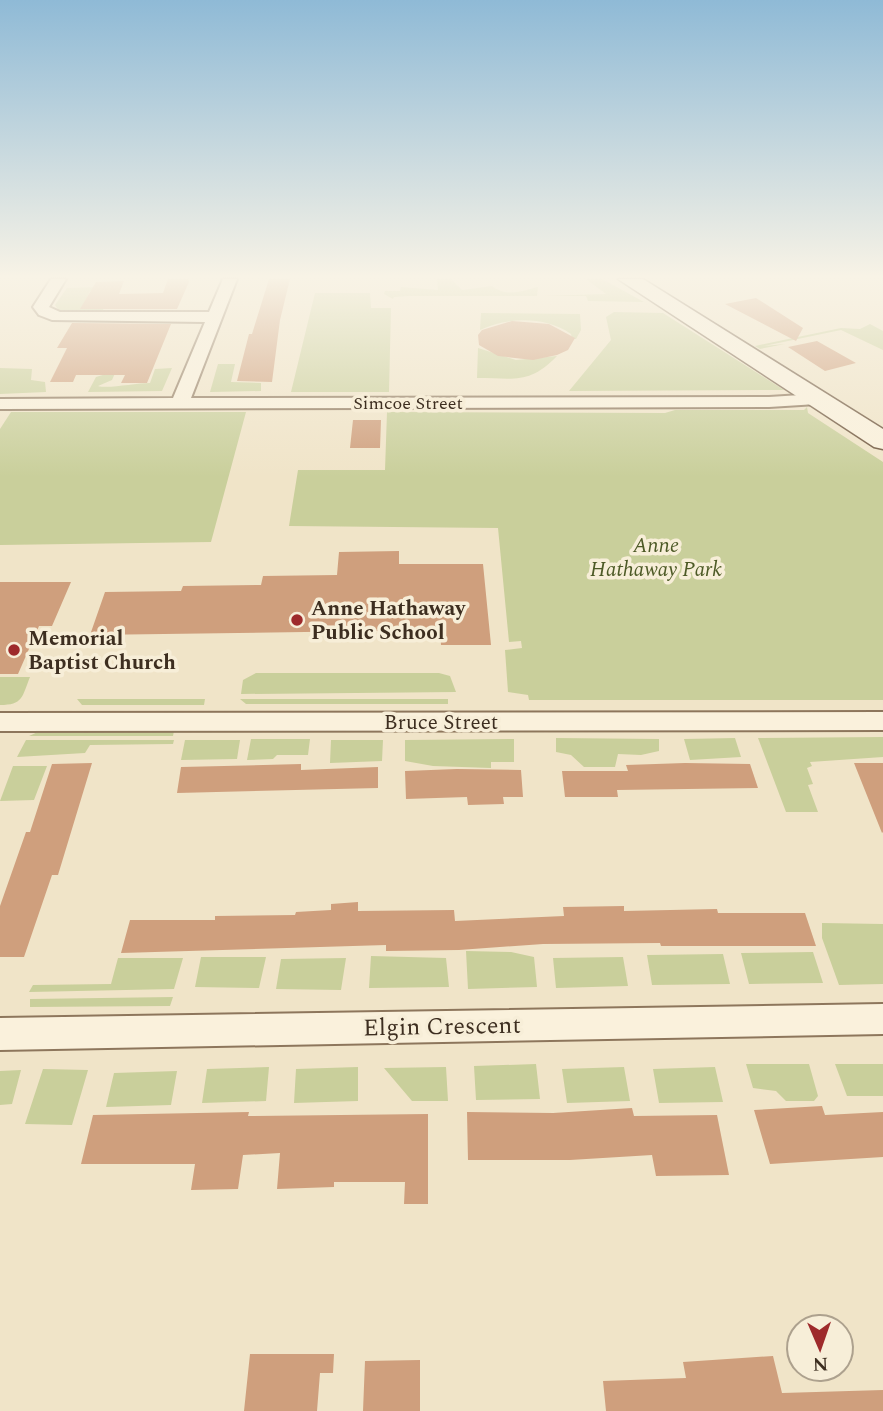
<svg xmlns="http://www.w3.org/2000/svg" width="883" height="1411" viewBox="0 0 883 1411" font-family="Spectral,serif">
<rect width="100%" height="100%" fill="#f0e4c8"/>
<path fill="#c9cf9b" d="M 437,279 L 451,279 L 462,290 L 492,286 C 508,299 527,289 538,287 L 537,296 L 408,296 L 394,297 L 393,299 L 384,294 L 385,291 L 400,291 L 401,287 L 438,290 Z
M 586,279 L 602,279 L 644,302 L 588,301 L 586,296 L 542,296 L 606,294 Z
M 99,287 L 97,291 L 90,291 L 85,302 L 106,304 L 102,312 L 59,311 L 55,305 L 67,288 Z
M 315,293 L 370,293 L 371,308 L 391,308 L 389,392 L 291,392 Z
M 614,312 L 663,313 L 784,390 L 569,391 L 611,340 L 606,317 Z
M 481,313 L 580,314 L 581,330 L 576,339 L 572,339 L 571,334 C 545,316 508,317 480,330 Z
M 870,324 L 883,331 L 883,350 L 841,330 L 764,346 L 785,344 L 760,349 L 755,346 L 841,328 L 860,329 Z
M 478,348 L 516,360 L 557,356 C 529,385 514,378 477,378 Z
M 218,364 L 235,364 L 231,382 L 261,383 L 261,391 L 210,392 Z
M 0,368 L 32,369 L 31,380 L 45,382 L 46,392 L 0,394 Z
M 172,368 L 162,391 L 88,392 L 96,377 L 116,371 L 112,380 L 98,386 C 109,389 135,383 150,383 L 155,369 Z
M 807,407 L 808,413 L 883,462 L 883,700 L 529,700 L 528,695 L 508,692 L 505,650 L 522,648 L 521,641 L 509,642 L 498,528 L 289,526 L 298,470 L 385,470 L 387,412 L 665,413 L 675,410 L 804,410 Z
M 11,412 L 246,412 L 211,542 L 0,545 L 0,429 Z
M 256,673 L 439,673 L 450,676 L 456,692 L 241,694 L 243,680 Z
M 0,677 L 30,677 C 22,697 23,705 0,705 Z
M 77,699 L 205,699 L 204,705 L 82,705 Z
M 240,699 L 448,699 L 448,704 L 246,704 Z
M 40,731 L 174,731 L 173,736 L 29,736 Z
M 883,737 L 883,757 L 810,762 L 812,766 L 807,768 L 813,784 L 808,785 L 818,812 L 786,812 L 758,738 Z
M 556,738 L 659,739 L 659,751 L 641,755 L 618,754 L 615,767 L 584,767 L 571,755 L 556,752 Z
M 735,738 L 741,757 L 690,760 L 684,739 Z
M 251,739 L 310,739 L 308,755 L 277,755 L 273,759 L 247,760 Z
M 514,739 L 514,762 L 491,762 L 491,768 L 433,766 L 405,761 L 405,740 Z
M 26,740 L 174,740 L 173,744 L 90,745 L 85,753 L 17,757 Z
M 185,740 L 240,740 L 237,759 L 181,760 Z
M 331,740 L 383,740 L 382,761 L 330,763 Z
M 13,766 L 47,766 L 34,800 L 0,801 Z
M 822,923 L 883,924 L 883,984 L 839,985 L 822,938 Z
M 466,951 L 511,952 L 534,957 L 537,987 L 468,989 Z
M 813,952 L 823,983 L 749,984 L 741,953 Z
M 723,954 L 730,984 L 652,985 L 647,955 Z
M 371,956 L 446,958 L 449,987 L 369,988 Z
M 201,957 L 266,957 L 259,988 L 195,987 Z
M 623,957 L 628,986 L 556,988 L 553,958 Z
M 118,958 L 183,958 L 174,989 L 29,992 L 33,985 L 111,984 Z
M 346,958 L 341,990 L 276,989 L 281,959 Z
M 173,997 L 170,1006 L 30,1007 L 30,999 Z
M 536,1064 L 540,1099 L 476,1100 L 474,1066 Z
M 746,1064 L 809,1064 L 818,1096 L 814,1101 L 786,1101 L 776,1091 L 753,1088 Z
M 835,1064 L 883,1064 L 883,1096 L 847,1096 Z
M 269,1067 L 266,1101 L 202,1103 L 207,1069 Z
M 358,1067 L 358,1101 L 294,1103 L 296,1069 Z
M 446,1067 L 448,1101 L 412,1101 L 384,1068 Z
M 624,1067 L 630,1101 L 567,1103 L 562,1069 Z
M 715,1067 L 723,1102 L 659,1103 L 653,1069 Z
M 43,1069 L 88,1070 L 72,1125 L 25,1124 Z
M 21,1070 L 12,1104 L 0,1105 L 0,1071 Z
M 177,1071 L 171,1105 L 106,1107 L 114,1073 Z"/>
<path fill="#cf9f7d" d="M 168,279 L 188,279 L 189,282 L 177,309 L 80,309 L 96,282 L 124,281 L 119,294 L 163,293 Z
M 269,279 L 290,279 L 280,320 L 272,382 L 237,381 L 249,334 L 252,334 Z
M 756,298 L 803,328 L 796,341 L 725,304 Z
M 512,321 L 549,324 L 575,338 L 568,350 L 557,355 L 533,360 L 498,356 L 479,345 L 478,335 L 482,330 Z
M 72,323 L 171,324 L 147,383 L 121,383 L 125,375 L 76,375 L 73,382 L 50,382 L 67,348 L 57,348 Z
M 817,341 L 856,363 L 825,371 L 788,347 Z
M 353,420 L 381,420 L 380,448 L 350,448 Z
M 399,551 L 399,564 L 483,564 L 491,645 L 441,645 L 440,630 L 90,635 L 105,592 L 181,591 L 183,586 L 261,585 L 263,576 L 337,575 L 339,552 Z
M 0,582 L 71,582 L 52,626 L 39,626 L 18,674 L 0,674 Z
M 92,763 L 58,875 L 52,875 L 24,957 L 0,957 L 0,906 L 26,832 L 30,832 L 52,764 Z
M 685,763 L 750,764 L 758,788 L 617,790 L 618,797 L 565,797 L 562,771 L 628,771 L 626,765 Z
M 854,763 L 883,763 L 883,832 L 882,833 Z
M 301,764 L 301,770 L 378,767 L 378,788 L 177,793 L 181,767 Z
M 457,769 L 521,770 L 523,797 L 503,797 L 504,804 L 468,805 L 467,797 L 406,799 L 405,771 Z
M 358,902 L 358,911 L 454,910 L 455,921 L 564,916 L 563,907 L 624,906 L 624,911 L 717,909 L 718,913 L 805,913 L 816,946 L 661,946 L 660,943 L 543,944 L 459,950 L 386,951 L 386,945 L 121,953 L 130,920 L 215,920 L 215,916 L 295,915 L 296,912 L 331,910 L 331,904 Z
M 822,1106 L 825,1115 L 883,1112 L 883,1157 L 770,1164 L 754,1110 Z
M 632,1108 L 634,1116 L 717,1115 L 729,1175 L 656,1176 L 652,1155 L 570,1160 L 468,1160 L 467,1112 L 553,1113 Z
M 249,1112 L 248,1116 L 428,1114 L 428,1204 L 404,1204 L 405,1182 L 334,1182 L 334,1187 L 277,1189 L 280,1153 L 243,1155 L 238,1189 L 191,1190 L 195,1164 L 81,1164 L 93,1115 Z
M 250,1354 L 334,1354 L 333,1373 L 320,1373 L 317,1411 L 244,1411 Z
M 773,1356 L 782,1393 L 883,1390 L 883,1411 L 606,1411 L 603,1381 L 686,1378 L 683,1362 Z
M 420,1360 L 420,1411 L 363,1411 L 365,1361 Z"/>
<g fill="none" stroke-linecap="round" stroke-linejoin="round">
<defs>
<path id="minor" d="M 51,279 L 66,279 L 49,307 L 60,312 L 209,312 L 223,279 L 237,279 L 191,398 L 769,397 L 817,394 L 826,399 L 817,404 L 769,407 L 0,409 L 0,399 L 173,398 L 205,322 L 52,320 L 39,315 L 33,307 Z
M 883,712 L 883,730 L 0,731 L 0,713 Z
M 883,1004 L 883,1034 L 0,1050 L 0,1018 Z"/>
<path id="secondary" d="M 618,279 L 643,279 L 883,429 L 883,449 L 874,447 Z"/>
</defs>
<use href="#minor" stroke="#8d765c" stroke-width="4"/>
<use href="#secondary" stroke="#6f573f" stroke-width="3"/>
<use href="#minor" fill="#faf1dc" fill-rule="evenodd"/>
<use href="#secondary" fill="#faf1dc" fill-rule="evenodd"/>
</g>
<linearGradient id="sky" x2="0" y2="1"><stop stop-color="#8fbad6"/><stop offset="0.58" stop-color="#f8f3e6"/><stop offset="1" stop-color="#f8f3e6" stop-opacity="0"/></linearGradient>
<rect width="883" height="477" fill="url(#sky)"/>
<g fill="#9e2a2b" stroke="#f7eed8" stroke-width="2.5">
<circle cx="297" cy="620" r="7"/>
<circle cx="14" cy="650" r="7"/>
</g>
<g text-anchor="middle" stroke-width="7" stroke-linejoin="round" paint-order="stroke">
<g font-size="18" fill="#3d2e20" stroke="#f7eed8">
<text x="408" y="409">Simcoe Street</text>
</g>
<g font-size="21" font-style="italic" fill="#4d5a26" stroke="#f7eed8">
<text x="656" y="552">Anne<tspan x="656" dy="24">Hathaway Park</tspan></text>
</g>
<g font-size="21" font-weight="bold" fill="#3d2e20" stroke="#f7eed8" text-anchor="start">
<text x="311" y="615">Anne Hathaway<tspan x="311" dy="24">Public School</tspan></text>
<text x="28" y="645">Memorial<tspan x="28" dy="24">Baptist Church</tspan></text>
</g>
<g font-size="21" fill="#3d2e20" stroke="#f7eed8">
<text x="441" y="729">Bruce Street</text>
</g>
<g font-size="24" fill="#3d2e20" stroke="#f7eed8">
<text transform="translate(442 1026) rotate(-1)" y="8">Elgin Crescent</text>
</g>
</g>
<g transform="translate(820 1348) rotate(178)"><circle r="33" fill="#f7eed8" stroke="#ada18e" stroke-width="2"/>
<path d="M0-5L12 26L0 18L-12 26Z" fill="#9e2a2b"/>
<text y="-10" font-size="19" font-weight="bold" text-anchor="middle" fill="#3d2e20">N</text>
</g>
</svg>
